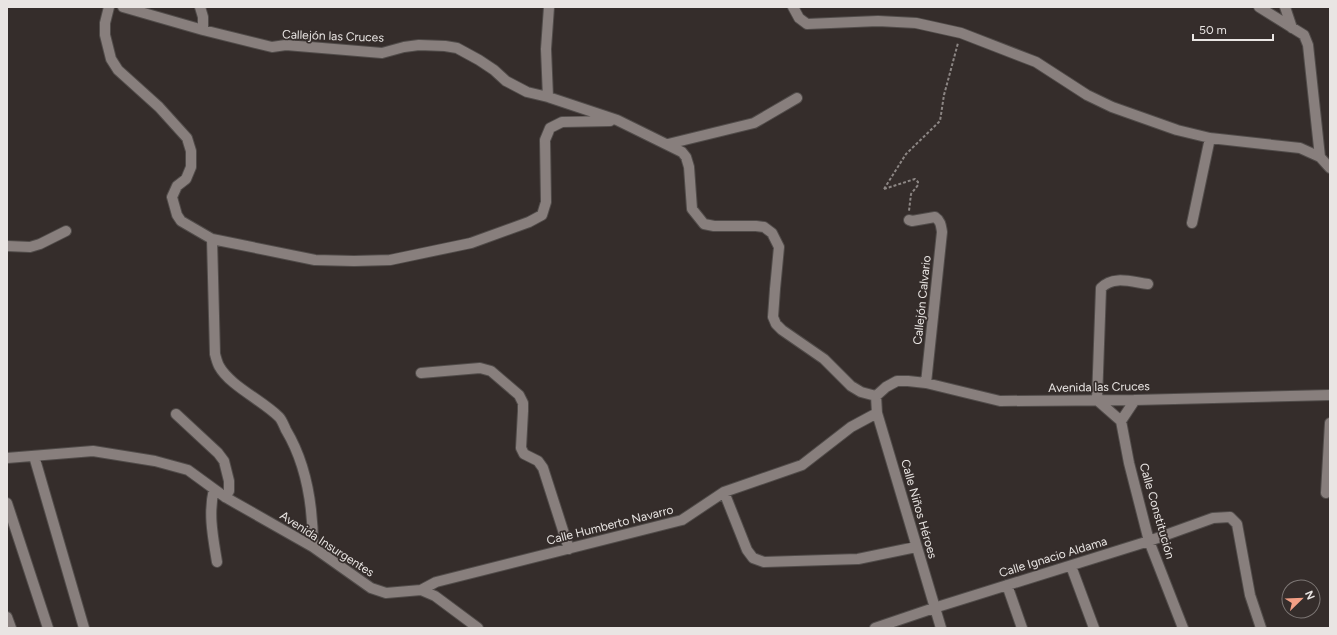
<svg xmlns="http://www.w3.org/2000/svg" width="1337" height="635" viewBox="0 0 1337 635" font-family="Figtree,sans-serif">
<rect width="100%" height="100%" fill="#352d2b"/>
<g fill="none" stroke-linecap="round" stroke-linejoin="round">
<defs>
<path id="minor" d="M 109,7 L 105,23 L 105,35 L 111,59 L 118,70 L 159,107 L 187,138 L 191,151 L 191,167 L 186,179 L 177,186 L 172,197 L 177,215 L 181,221 L 212,239 L 315,260 L 354,261 L 390,260 L 471,243 L 529,222 L 542,215 L 546,202 L 545,140 L 550,128 L 562,122 L 610,121
M 123,7 L 203,30 L 272,47 L 286,45 L 382,53 L 404,47 L 419,45 L 445,46 L 457,48 L 479,60 L 494,70 L 506,81 L 527,92 L 548,97 L 617,120 L 682,152 L 686,157 L 689,167 L 692,209 L 704,224 L 714,226 L 756,226 L 764,227 L 772,233 L 779,247 L 775,289 L 773,317 L 776,324 L 782,330 L 824,359 L 851,386 L 861,392 L 876,396
M 200,7 L 203,17 L 203,30
M 793,7 L 799,18 L 807,24 L 878,21 L 916,23 L 961,33 L 1036,62 L 1087,95 L 1112,107 L 1177,130 L 1210,138 L 1300,148 L 1320,157 L 1330,168
M 1259,7 L 1304,35 L 1308,45 L 1320,157
M 1285,7 L 1292,28
M 548,97 L 546,49 L 549,7
M 668,144 L 754,123 L 797,98
M 909,220 L 912,221 L 935,217 C 941,221 941,226 942,232 L 926,383
M 1192,223 L 1210,138
M 212,239 L 215,354 C 216,358 217,362 219,366 C 230,386 262,400 279,417 C 282,420 284,426 286,430 C 307,465 313,507 313,547
M 7,246 L 30,247 L 40,244 L 66,231
M 1148,284 C 1132,282 1113,275 1101,288 L 1097,400 L 1121,421 L 1129,463 L 1149,541 L 1183,628
M 421,373 L 480,368 L 491,371 L 519,395 L 523,403 L 523,411 L 521,448 L 524,454 L 538,461 L 543,468 L 569,549
M 876,396 L 886,387 L 897,381 L 908,381 L 926,383 L 1000,401 L 1135,400 L 1330,395
M 876,396 L 877,413 L 941,628
M 176,414 L 218,453 L 224,461 L 229,481 L 229,491 L 225,497
M 1121,421 L 1135,400
M 34,456 L 84,628
M 7,458 L 93,451 L 155,461 L 188,470 L 225,497 L 313,547 L 371,588 L 386,593 L 421,590 L 435,596 L 478,628
M 214,489 C 208,514 213,537 217,562
M 724,492 L 747,550 L 753,558 L 764,562 L 858,559 L 916,547
M 1326,493 L 1330,423
M 7,503 L 48,628
M 1071,566 L 1094,628
M 1007,585 L 1022,628
M 421,590 L 436,582 L 682,520 L 724,492 L 802,465 L 851,427 L 877,413
M 7,617 L 11,628
M 875,628 L 934,608 L 1149,541 L 1213,518 L 1230,517 L 1237,524 L 1250,595 L 1261,628"/>
</defs>
<use href="#minor" stroke="#514c4a" stroke-width="12"/>
<path stroke="#8c8684" stroke-width="2" stroke-dasharray="3 2" stroke-linecap="butt" d="M 884,189 L 906,154 L 940,121 L 944,95 L 958,43
M 884,189 L 915,179 L 918,182 L 918,185 L 911,194 L 909,211"/>
<use href="#minor" stroke="#887f7d" stroke-width="10"/>
</g>
<g text-anchor="middle" stroke-width="3.5" stroke-linejoin="round" paint-order="stroke">
<g font-size="12" fill="#e9e5e3" stroke="#352d2b">
<text transform="translate(333 36) rotate(2)" y="4">Callejón las Cruces</text>
<text transform="translate(922 300) rotate(-84)" y="4">Callejón Calvario</text>
<text transform="translate(1099 387) rotate(-1)" y="4">Avenida las Cruces</text>
<text transform="translate(919 509) rotate(74)" y="4">Calle Niños Héroes</text>
<text transform="translate(1157 511) rotate(74)" y="4">Calle Constitución</text>
<text transform="translate(610 525) rotate(-14)" y="4">Calle Humberto Navarro</text>
<text transform="translate(327 544) rotate(33)" y="4">Avenida Insurgentes</text>
<text transform="translate(1053 557) rotate(-17)" y="4">Calle Ignacio Aldama</text>
</g>
</g>
<rect width="1337" height="635" fill="none" stroke="#e9e5e3" stroke-width="16"/>
<g transform="translate(1301 599) rotate(67)"><circle r="19" fill="#352d2b" stroke="#7d7775"/>
<path d="M0-3L7 15L0 10L-7 15Z" fill="#f39f85"/>
<text y="-6" font-size="11" font-weight="bold" text-anchor="middle" fill="#e9e5e3">N</text>
</g>
<path d="M1193 34v6h80v-6" fill="none" stroke="#e9e5e3" stroke-width="2"/>
<text x="1199" y="34" font-size="12" fill="#e9e5e3" stroke="#352d2b" stroke-width="3" paint-order="stroke">50 m</text>
</svg>
